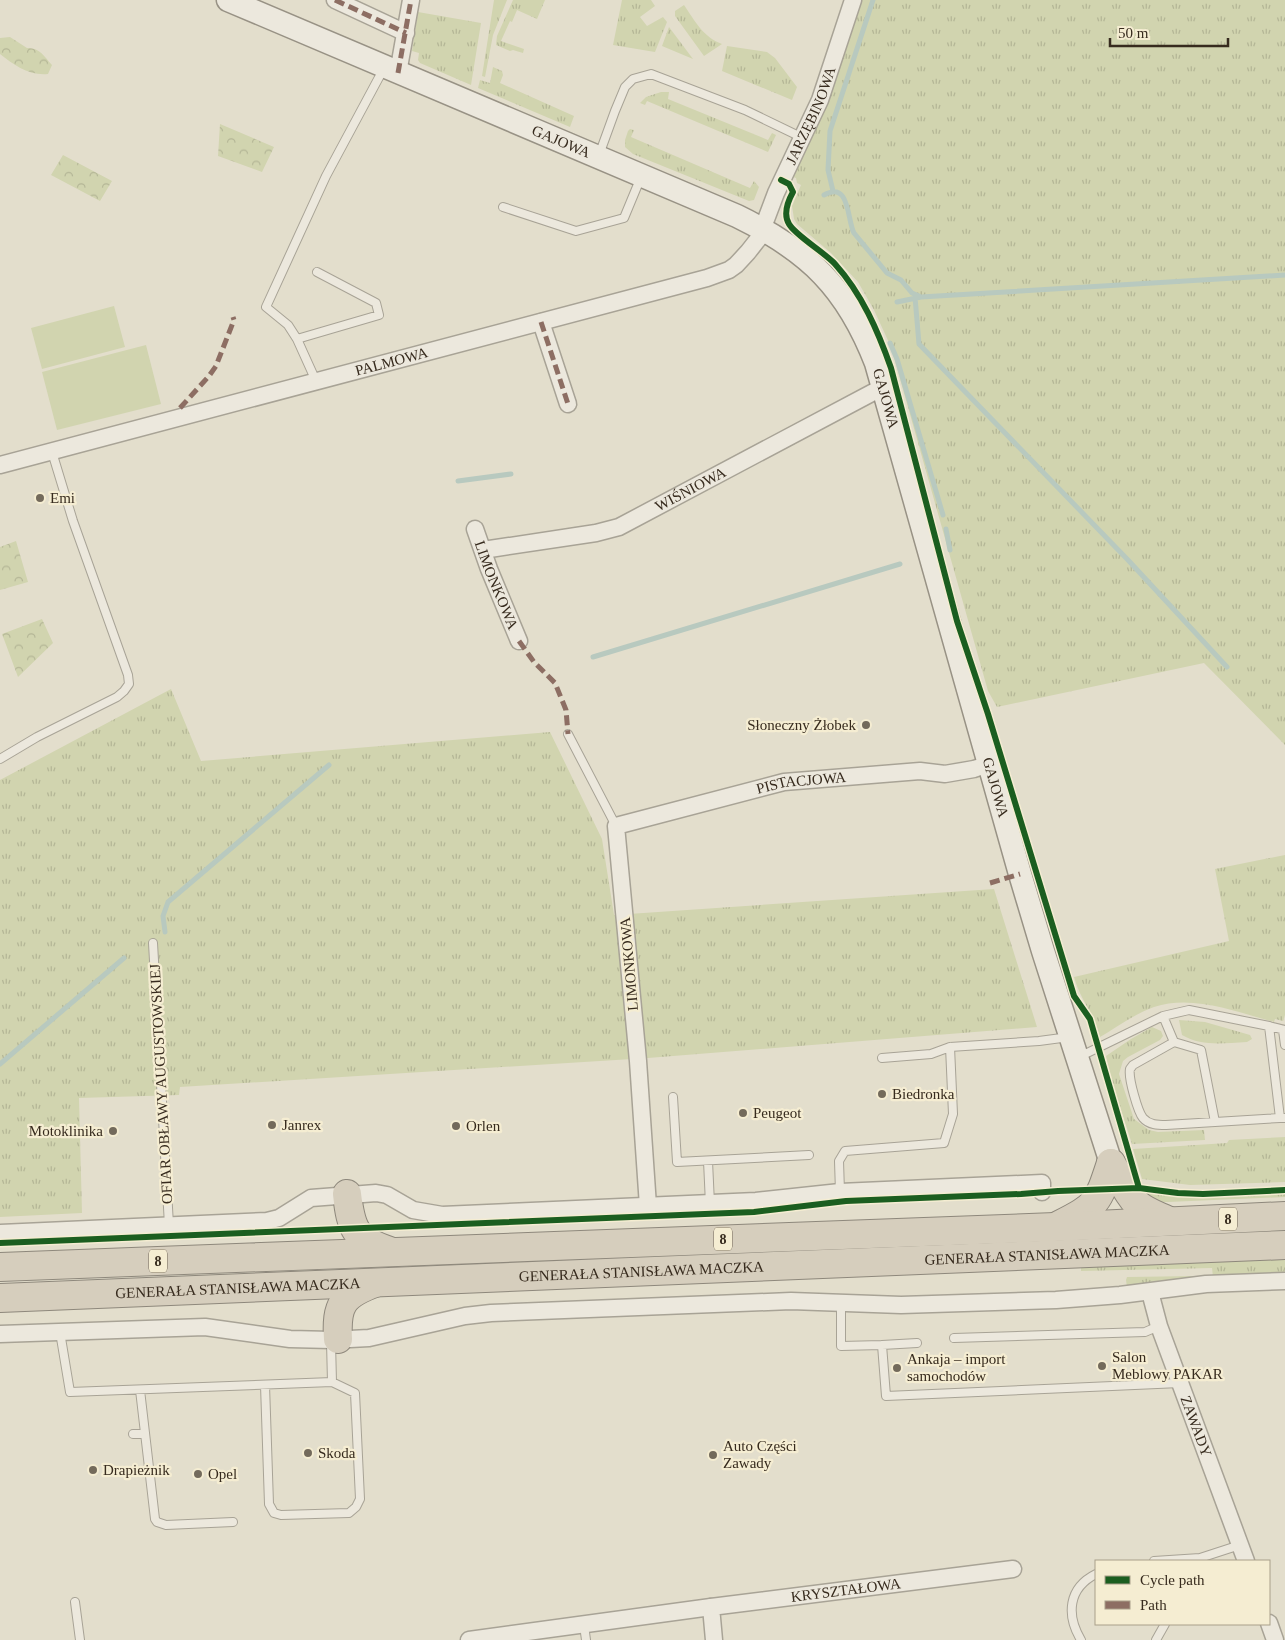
<svg xmlns="http://www.w3.org/2000/svg" width="1285" height="1640" viewBox="0 0 1285 1640" font-family="Georgia,serif">
<defs>
<pattern id="grass-tufts" width="24" height="20" patternUnits="userSpaceOnUse" patternTransform="scale(1.25)"><rect width="24" height="20" fill="#d1d4af"/><path d="M3 7l-1-3M5 7V3M7 7l1-3M15 17l-1-3M17 17v-4M19 17l1-3" fill="none" stroke="#b4b696"/></pattern>
<pattern id="forest-crowns" width="20" height="18" patternUnits="userSpaceOnUse" patternTransform="scale(1.25)"><rect width="20" height="18" fill="#d1d4af"/><path d="M2 6a3 3 0 1 1 6 0M12 15a3 3 0 1 1 6 0" fill="none" stroke="#b4b696"/></pattern>
</defs>
<rect width="100%" height="100%" fill="#e3decc"/>
<path fill="url(#grass-tufts)" d="M 494,0 L 507,0 L 493,35 L 485,77 L 482,76 Z
M 513,0 L 545,0 L 537,19 L 517,10 L 512,22 L 510,21 L 501,41 L 524,49 L 523,53 L 513,50 L 510,51 L 496,45 L 497,36 Z
M 622,0 L 651,0 L 655,6 L 640,17 L 647,26 L 663,17 L 667,22 L 655,52 L 613,45 Z
M 860,0 L 1285,0 L 1285,745 L 1204,663 L 997,707 L 988,691 L 891,347 L 874,310 L 858,282 L 831,253 L 797,224 L 794,219 L 792,206 L 801,185 L 797,183 L 796,178 L 793,177 L 826,104 Z
M 684,5 C 695,21 703,37 722,44 L 704,56 L 675,16 L 675,11 Z
M 418,12 L 481,23 L 471,85 L 420,63 L 418,60 L 419,53 L 412,51 Z
M 669,27 L 693,59 L 662,46 Z
M 727,46 L 767,52 L 775,58 L 797,87 L 792,100 L 722,71 Z
M 493,67 L 502,71 L 503,75 L 500,83 L 574,116 L 570,127 L 478,88 L 480,80 L 490,83 Z
M 661,92 L 669,92 L 668,99 L 768,140 L 772,133 L 776,135 L 768,152 L 647,101 L 645,105 L 640,103 L 646,97 Z
M 630,129 L 634,130 L 631,137 L 750,188 L 754,181 L 759,187 L 754,200 L 749,201 L 633,154 L 625,147 L 625,140 L 628,131 Z
M 171,689 L 201,761 L 550,732 L 602,839 L 614,915 L 994,889 L 1037,1027 L 648,1058 L 180,1087 L 179,1095 L 79,1098 L 82,1213 L 0,1217 L 0,780 Z
M 1285,855 L 1285,1015 L 1283,1021 L 1275,1019 L 1274,1022 C 1236,1012 1193,994 1154,1007 C 1136,1013 1116,1028 1100,1037 C 1094,1014 1080,999 1074,977 L 1229,941 L 1215,869 Z
M 1179,1020 L 1205,1022 L 1250,1035 L 1252,1039 L 1247,1042 C 1223,1043 1203,1047 1182,1035 Z
M 1152,1027 L 1161,1031 L 1163,1036 L 1160,1040 L 1128,1057 L 1123,1061 L 1119,1074 L 1134,1119 L 1149,1130 L 1158,1132 L 1204,1130 L 1205,1140 L 1132,1144 L 1112,1082 L 1106,1056 L 1131,1039 Z
M 1285,1137 L 1285,1182 L 1190,1185 L 1142,1179 L 1133,1149 L 1227,1143 L 1229,1140 Z
M 1148,1191 L 1190,1197 L 1285,1194 L 1285,1197 L 1168,1202 L 1158,1202 L 1137,1192 Z
M 1285,1259 L 1285,1274 L 1213,1277 L 1212,1268 L 1081,1271 L 1081,1267 Z
M 1196,1276 L 1199,1278 L 1127,1287 L 1126,1280 L 1127,1277 Z"/>
<path fill="url(#forest-crowns)" d="M 10,37 L 27,48 C 39,47 44,56 52,65 L 48,74 C 29,76 14,65 0,54 L 0,38 Z
M 220,124 L 274,147 L 262,172 L 218,156 Z
M 63,155 L 112,181 L 100,201 L 51,175 Z
M 16,541 L 28,582 L 0,590 L 0,547 Z
M 42,619 L 53,643 L 18,677 L 2,634 Z"/>
<path fill="#d1d4af" d="M 114,306 L 125,347 L 42,369 L 31,328 Z
M 146,345 L 161,404 L 57,430 L 42,372 Z"/>
<g fill="none" stroke-linecap="round" stroke-linejoin="round">
<path stroke="#b8c9bf" stroke-width="5" d="M 833,191 L 828,170 L 830,131 L 873,0
M 824,195 C 850,180 847,220 854,233 L 887,273 L 901,280 L 912,293 L 919,296
M 915,297 L 919,344 L 1128,560 L 1227,667
M 897,302 L 921,297 L 1285,275
M 890,343 L 897,359 L 943,515
M 458,481 L 511,474
M 946,529 L 950,550
M 593,657 L 900,564
M 165,932 L 163,916 L 168,902 L 329,765
M 0,1064 L 124,958"/>
<defs>
<path id="lane" d="M 599,155 L 615,111 L 625,87 L 633,79 L 651,74 L 745,110 L 803,138
M 503,207 L 576,231 L 624,218 L 641,177
M 297,339 L 379,315 L 376,303 L 317,272
M 316,381 L 297,339 L 288,325 L 266,307 L 326,176 L 384,68
M 568,734 L 616,826
M 0,759 L 37,737 L 117,697 L 124,691 L 129,684 L 128,675 L 73,521 L 52,452
M 153,943 L 169,1225
M 1163,1016 L 1174,1042 L 1133,1065 L 1130,1069 C 1128,1078 1138,1112 1143,1118 C 1149,1125 1158,1125 1166,1125 L 1280,1118
M 1269,1026 L 1285,1030
M 1283,1030 L 1285,1045
M 1174,1042 L 1201,1050 L 1215,1122
M 1079,1057 L 1163,1016 L 1189,1010 L 1269,1026 L 1280,1118 L 1285,1118
M 882,1058 L 931,1054 L 950,1047
M 673,1097 L 677,1162 L 809,1155
M 708,1161 L 710,1204
M 840,1192 L 839,1161 L 845,1151 L 944,1143 L 953,1114 L 950,1047 L 1039,1041 L 1069,1037
M 841,1302 L 841,1346 L 882,1345 L 886,1396 L 1180,1383
M 60,1332 L 70,1392 L 332,1382 L 331,1342
M 954,1338 L 1145,1332 L 1159,1326
M 882,1345 L 917,1343
M 265,1385 L 269,1504 L 274,1513 L 281,1515 L 349,1513 L 356,1507 L 360,1499 L 355,1393 L 332,1382
M 140,1390 L 155,1519 L 157,1522 L 166,1525 L 233,1522
M 133,1434 L 145,1434
M 1154,1561 L 1200,1558 L 1240,1545
M 75,1602 L 80,1640
M 584,1625 L 586,1640
M 1081,1640 C 1066,1615 1068,1588 1096,1574
M 1156,1640 L 1165,1624"/>
<g id="street">
<path d="M 335,0 L 406,33"/>
<path d="M 398,73 L 411,0"/>
<path d="M 541,322 L 568,404"/>
<path id="s1" d="M 0,465 L 707,278 L 729,270 L 736,265 L 748,252 L 759,238 L 776,193 L 820,100 L 853,0"/>
<path id="s2" d="M 475,529 L 489,569 L 519,641"/>
<path id="s3" d="M 483,550 L 596,533 L 619,527 L 883,387"/>
<path id="s4" d="M 648,1206 L 638,1061 L 616,826 L 784,782 L 920,771 L 945,774 L 974,769 L 989,764"/>
<path d="M 0,1233 L 267,1221 L 279,1218 L 311,1198 L 376,1193 L 387,1195 L 413,1210 L 442,1215 L 756,1201 L 840,1192 L 1042,1183 L 1042,1192"/>
<path id="s5" d="M 1150,1292 L 1159,1326 L 1246,1561"/>
<path d="M 0,1334 L 205,1327 L 290,1339 L 331,1340 L 369,1338 L 465,1316 L 491,1313 L 791,1301 L 901,1305 L 1056,1300 L 1120,1295 L 1206,1284 L 1285,1281"/>
<path d="M 1269,1623 L 1275,1640"/>
<path d="M 469,1640 L 711,1607"/>
<path id="s6" d="M 714,1640 L 711,1607 L 1013,1569"/>
</g>
<g id="secondary">
<path id="s7" d="M 228,0 L 737,216 C 809,251 847,288 876,363 L 1020,874 L 1043,951 L 1111,1163"/>
</g>
<g id="highway">
<path d="M 1111,1163 C 1119,1176 1126,1192 1137,1204 C 1146,1212 1159,1216 1169,1221"/>
<path d="M 347,1194 C 351,1229 355,1240 390,1251"/>
<path d="M 1059,1225 C 1097,1206 1098,1203 1111,1163"/>
<path d="M 0,1267 L 1055,1227 L 1285,1216"/>
<path id="s8" d="M 0,1298 L 1285,1245"/>
<path d="M 338,1339 C 336,1305 342,1295 375,1283"/>
</g>
</defs>
<use href="#lane" stroke="#a8a396" stroke-width="10"/>
<use href="#street" stroke="#a8a396" stroke-width="19"/>
<use href="#secondary" stroke="#989285" stroke-width="25"/>
<use href="#highway" stroke="#8e887c" stroke-width="30"/>
<use href="#lane" stroke="#ece8dd" stroke-width="8"/>
<use href="#street" stroke="#ece8dd" stroke-width="16"/>
<use href="#secondary" stroke="#ece8dd" stroke-width="22"/>
<use href="#highway" stroke="#d6cebd" stroke-width="28"/>
<path stroke="#8d6e63" stroke-width="5" stroke-dasharray="10 5" stroke-linecap="butt" d="M 335,0 L 406,33
M 398,73 L 411,0
M 541,322 L 568,404
M 180,408 L 209,376 L 216,366 L 234,320 L 233,317
M 519,641 L 534,662 L 555,683 L 566,710 L 568,734
M 990,883 L 1020,874"/>
<defs>
<path id="cycleway" d="M 781,180 L 789,184 L 793,192 C 788,201 783,214 789,224 C 795,235 824,252 835,264 C 862,294 878,331 891,368 L 957,621 L 988,714 L 1074,996 L 1090,1019 L 1139,1188
M 0,1243 L 754,1212 L 846,1201 L 1021,1194 L 1058,1191 L 1139,1188 L 1178,1193 L 1203,1194 L 1285,1190"/>
</defs>
<use href="#cycleway" stroke="#f5edd2" stroke-width="9"/>
<use href="#cycleway" stroke="#1b5e20" stroke-width="6"/>
</g>
<g fill="#736a5b" stroke="#f5edd2" stroke-width="2">
<circle cx="40" cy="498" r="5"/>
<circle cx="866" cy="725" r="5"/>
<circle cx="882" cy="1094" r="5"/>
<circle cx="743" cy="1113" r="5"/>
<circle cx="272" cy="1125" r="5"/>
<circle cx="456" cy="1126" r="5"/>
<circle cx="113" cy="1131" r="5"/>
<circle cx="1102" cy="1366" r="5"/>
<circle cx="897" cy="1368" r="5"/>
<circle cx="308" cy="1453" r="5"/>
<circle cx="713" cy="1455" r="5"/>
<circle cx="93" cy="1470" r="5"/>
<circle cx="198" cy="1474" r="5"/>
</g>
<g text-anchor="middle" stroke-width="4.5" stroke-linejoin="round" paint-order="stroke">
<g fill="#f5edd2" stroke="#706554" stroke-width="1">
<rect x="1219" y="1207.5" width="18" height="23" rx="4"/>
<rect x="714" y="1227.5" width="18" height="23" rx="4"/>
<rect x="149" y="1249.5" width="18" height="23" rx="4"/>
</g>
<g font-size="14" font-weight="bold" fill="#372b1e">
<text x="1228" y="1224">8</text>
<text x="723" y="1244">8</text>
<text x="158" y="1266">8</text>
</g>
<g font-size="15" fill="#372b1e" stroke="#f5edd2">
<text dy="5" stroke="none"><textPath href="#s1" startOffset="932">JARZĘBINOWA</textPath></text>
<text dy="5" stroke="none"><textPath href="#s7" startOffset="362">GAJOWA</textPath></text>
<text dy="5" stroke="none"><textPath href="#s1" startOffset="405">PALMOWA</textPath></text>
<text dy="5" stroke="none"><textPath href="#s7" startOffset="798">GAJOWA</textPath></text>
<text dy="5" stroke="none"><textPath href="#s3" startOffset="219">WIŚNIOWA</textPath></text>
<text dy="5" stroke="none"><textPath href="#s2" startOffset="60">LIMONKOWA</textPath></text>
<text dy="5" stroke="none"><textPath href="#s4" startOffset="572">PISTACJOWA</textPath></text>
<text dy="5" stroke="none"><textPath href="#s7" startOffset="1202">GAJOWA</textPath></text>
<text transform="translate(629 964) rotate(-95)" y="5">LIMONKOWA</text>
<text transform="translate(161 1084) rotate(-93)" y="5">OFIAR OBŁAWY AUGUSTOWSKIEJ</text>
<text dy="5" stroke="none"><textPath href="#s8" startOffset="1048">GENERAŁA STANISŁAWA MACZKA</textPath></text>
<text dy="5" stroke="none"><textPath href="#s8" startOffset="642">GENERAŁA STANISŁAWA MACZKA</textPath></text>
<text dy="5" stroke="none"><textPath href="#s8" startOffset="238">GENERAŁA STANISŁAWA MACZKA</textPath></text>
<text dy="5" stroke="none"><textPath href="#s5" startOffset="142">ZAWADY</textPath></text>
<text dy="5" stroke="none"><textPath href="#s6" startOffset="169">KRYSZTAŁOWA</textPath></text>
</g>
<g font-size="15" fill="#372b1e" stroke="#f5edd2" text-anchor="start">
<text x="50" y="503">Emi</text>
<text x="856" y="730" text-anchor="end">Słoneczny Żłobek</text>
<text x="892" y="1099">Biedronka</text>
<text x="753" y="1118">Peugeot</text>
<text x="282" y="1130">Janrex</text>
<text x="466" y="1131">Orlen</text>
<text x="103" y="1136" text-anchor="end">Motoklinika</text>
<text x="1112" y="1362">Salon<tspan x="1112" dy="17">Meblowy PAKAR</tspan></text>
<text x="907" y="1364">Ankaja – import<tspan x="907" dy="17">samochodów</tspan></text>
<text x="723" y="1451">Auto Części<tspan x="723" dy="17">Zawady</tspan></text>
<text x="318" y="1458">Skoda</text>
<text x="103" y="1475">Drapieżnik</text>
<text x="208" y="1479">Opel</text>
</g>
</g>
<rect x="1095" y="1560" width="175" height="65" fill="#f5edd2" stroke="#a99f8a"/>
<rect x="1105" y="1576" width="25" height="8" fill="#1b5e20" stroke="#a99f8a"/>
<text x="1140" y="1585" font-size="15" fill="#372b1e">Cycle path</text>
<rect x="1105" y="1601" width="25" height="8" fill="#8d6e63" stroke="#a99f8a"/>
<text x="1140" y="1610" font-size="15" fill="#372b1e">Path</text>
<path d="M1110 38v8h118v-8" fill="none" stroke="#372b1e" stroke-width="2.5"/>
<text x="1118" y="38" font-size="15" fill="#372b1e" stroke="#f5edd2" stroke-width="4" paint-order="stroke">50 m</text>
</svg>
